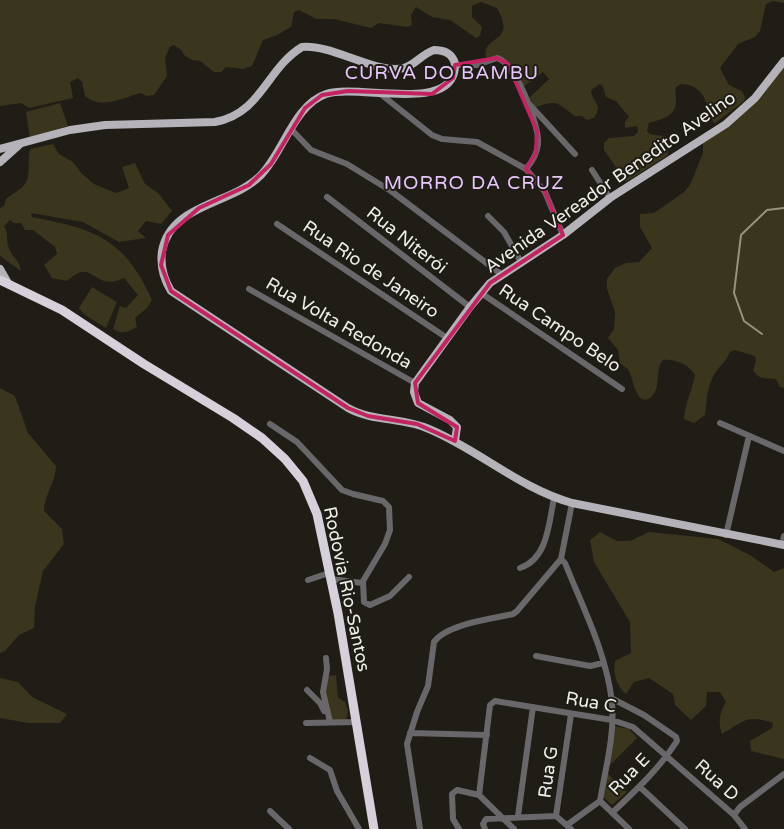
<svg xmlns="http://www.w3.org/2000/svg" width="784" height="829" viewBox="0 0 784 829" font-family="'Varela Round',sans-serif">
<rect width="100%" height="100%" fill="#1f1d16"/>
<path fill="#3a351d" d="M 0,0 L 784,0 L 784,3 L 773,1 L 766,4 L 760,31 L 755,37 L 738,44 L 720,68 L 729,85 L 742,91 L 745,97 L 744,101 L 714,124 C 706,105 706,85 681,84 L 676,87 C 675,93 676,97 676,103 C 675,117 659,120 649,123 L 647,131 L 650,134 L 663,136 L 667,143 L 668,155 L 626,182 L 604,150 L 604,143 L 609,138 L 634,136 L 638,132 L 637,126 L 625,128 L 625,122 L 629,117 L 616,101 L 606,97 L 603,87 L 600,84 L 591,90 C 592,104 604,103 594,118 L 587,120 L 582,116 L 575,116 C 557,103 559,99 536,107 L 531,103 L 529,98 L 549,79 L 543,72 L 523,87 C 513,67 510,54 486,58 C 481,34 518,45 497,8 L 481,2 L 472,6 L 472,17 L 482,27 L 480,36 L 476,38 L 450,20 L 432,17 L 416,7 L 411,15 L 412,25 L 407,27 L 379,23 L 371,28 L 334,19 L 316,19 L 299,10 L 294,12 L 291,27 L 277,35 L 263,40 L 252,66 L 243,69 L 226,67 L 221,72 L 214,72 L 200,61 L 192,60 L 184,55 L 181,50 L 174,45 L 170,47 L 165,58 L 167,76 L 154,95 L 146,96 L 141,93 C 122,98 101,110 85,96 L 82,82 L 78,78 L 70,82 L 73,98 L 29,108 L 21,103 L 0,106 Z
M 784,61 L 784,388 L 780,387 L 776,379 C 765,378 759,380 753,370 L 756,361 L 755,356 L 735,350 L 730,352 C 726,363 716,368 712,379 C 706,391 707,403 705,415 L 694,423 L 684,419 C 685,403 692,391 695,375 C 690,365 674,358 663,360 C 654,370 662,386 652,396 C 637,411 633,378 629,371 C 627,368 623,365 620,363 L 618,350 L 608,338 L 614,329 L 615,312 L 607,289 L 607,279 L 615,268 L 626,263 L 639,262 L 652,248 L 640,227 L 640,214 L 654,213 L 684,192 L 690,185 L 703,153 L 703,138 L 755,98 Z
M 60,103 L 68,126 L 30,138 L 26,112 Z
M 53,144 L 59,154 L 73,162 L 82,174 L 94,184 L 116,193 L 129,188 L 122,167 L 135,163 L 145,184 L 158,193 L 172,211 L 161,224 L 146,221 L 138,231 L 146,238 L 119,242 L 83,222 L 31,213 L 32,217 C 95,229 124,238 152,300 L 147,308 L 135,318 L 137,327 C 128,332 122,335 113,329 L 120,306 L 126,308 L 138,295 L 124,278 C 99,290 95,269 81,272 C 76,273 71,278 67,281 L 52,278 L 44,265 L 57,254 L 55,247 L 33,230 L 25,230 L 21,223 L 14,223 L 10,220 L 4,226 C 9,233 6,238 8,245 C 10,256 20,260 21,271 L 0,256 L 0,208 L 4,206 L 6,199 C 11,194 21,190 25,184 C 31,177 27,160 30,149 Z
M 92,287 L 117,302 L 106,328 L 85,315 L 79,308 Z
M 0,388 L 15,396 L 28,433 L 56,466 C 56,482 44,495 44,511 L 62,529 L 64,544 L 43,571 L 35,607 L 34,628 L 19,635 L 5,651 L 0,653 Z
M 600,532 L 617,541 L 630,541 L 649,532 L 718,539 L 750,555 L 774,572 L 784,568 L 784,759 L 751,751 L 750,741 L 772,728 L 773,723 C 746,714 744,721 722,734 C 718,722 719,714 726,702 L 720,692 L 707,692 L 706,706 L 691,720 L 675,705 L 673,694 L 649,678 L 634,682 L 626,694 C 616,685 613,674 615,661 L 631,653 L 630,622 L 594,562 L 590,540 Z
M 336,675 L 338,698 L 345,702 L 348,711 L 346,720 L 331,721 L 324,691 L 328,676 Z
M 0,678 L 18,682 L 32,697 L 67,714 L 60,723 L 28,723 L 0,718 Z
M 614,726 L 629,729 L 637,738 L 608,767 Z
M 607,773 L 627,792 L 612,805 L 602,796 Z"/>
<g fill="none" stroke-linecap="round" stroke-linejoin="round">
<path stroke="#98937b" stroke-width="2" d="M 762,334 L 744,321 L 734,293 L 741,235 L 767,210 L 784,208"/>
<path stroke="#69676a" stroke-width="6" d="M 455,65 L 477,65 L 497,58 C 516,63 540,126 538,144 C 537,154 533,161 526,169
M 378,92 L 432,135 L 442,139 L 477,142 L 526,169 L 545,192 L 563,235
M 530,105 L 575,154
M 292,130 L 311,150 L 347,164 L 391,191 L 501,274
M 592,170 L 610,198
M 327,197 L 470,307
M 488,216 L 504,232 L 521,262
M 277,224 L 447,338
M 249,289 L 415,383
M 481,293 L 622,389
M 720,423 L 784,451
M 270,424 L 297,442 L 342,490 L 353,494 L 383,501 L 389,507 L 390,530 L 385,544 L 363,581 L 364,602 L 370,605 L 390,596 L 409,577
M 726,535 L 749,436
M 782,545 L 784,536
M 561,559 L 565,563 C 583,608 607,654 612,703 C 615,735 605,770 600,801
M 520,568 C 548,559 549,522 554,498
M 331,579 L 362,583
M 308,580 L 329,573
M 536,656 L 590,666 L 603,663
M 326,658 L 327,669 L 323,692 L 330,722
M 307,690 L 320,703 L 324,711
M 611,698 L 644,715 L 676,737 L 677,741 C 659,769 635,791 612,813
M 306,723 L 357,722
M 410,733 L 487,735
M 310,758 L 330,770 L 337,791 L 359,829
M 640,787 L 685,829
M 600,801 L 629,829
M 270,811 L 289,829
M 734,815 L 740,807 L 784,774
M 518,816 L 533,707
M 556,816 L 571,714
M 556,816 L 571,829
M 567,825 L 600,801
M 420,829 L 407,744 L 417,712 L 428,686 L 434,642 C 446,624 492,619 513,614 L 517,611 L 561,559 L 572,503
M 459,829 L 453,819 L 452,794 L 457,790 L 479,795
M 485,829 L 483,824 L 486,819 L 556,816
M 514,829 L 479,795 L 490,705 L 495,701 L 612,720 L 633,727 L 734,815 L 745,829"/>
<path stroke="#b6b2b9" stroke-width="8" d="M 0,149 L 70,130 L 105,125 L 215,122 C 262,113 266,69 302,47 C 333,44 376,75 404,68 C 415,65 422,54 434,50 C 441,50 449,51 453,59 C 456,63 455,69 454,73 C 444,111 357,84 326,94 C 294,105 284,151 261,175 C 232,205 171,203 162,251 C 160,266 163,278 171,291 L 348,408 C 373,422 403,417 429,429 C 479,450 519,488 572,503 L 784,545
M 0,162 L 19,145
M 0,269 L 8,283
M 455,441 L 457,427 L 450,420 L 418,403 L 414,392 L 415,383 L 470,307 L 490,283 L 563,235 L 610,198 L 726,124 L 755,98 L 784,61"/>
<path stroke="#d5d0d9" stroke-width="9" d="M 0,280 L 62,310 L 144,364 L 233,418 L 262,438 L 285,459 L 303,481 L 317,514 L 338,613 L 374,829"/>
</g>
<path fill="none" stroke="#c42362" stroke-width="4" stroke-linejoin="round" d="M 497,58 L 508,64 L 537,131 L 536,153 L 526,169 L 545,192 L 563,235 L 490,283 L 415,383 L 418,403 L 457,427 L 455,441 L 417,424 L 368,416 L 348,408 L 171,291 L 161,265 L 168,235 L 199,208 L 249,185 L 271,164 L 305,108 L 322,95 L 348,91 L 432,94 L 453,78 L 455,65 Z"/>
<g text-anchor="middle" stroke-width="4" stroke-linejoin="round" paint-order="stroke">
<g font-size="18" fill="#efeeea" stroke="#1f1d16">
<text transform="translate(610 182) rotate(-35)" y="6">Avenida Vereador Benedito Avelino</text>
<text transform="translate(407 240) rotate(38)" y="6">Rua Niterói</text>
<text transform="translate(371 269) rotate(34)" y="6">Rua Rio de Janeiro</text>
<text transform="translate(339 323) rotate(30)" y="6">Rua Volta Redonda</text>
<text transform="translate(560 328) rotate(34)" y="6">Rua Campo Belo</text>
<text transform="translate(347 589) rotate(78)" y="6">Rodovia Rio-Santos</text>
<text transform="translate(591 702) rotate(10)" y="6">Rua C</text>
<text transform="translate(548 772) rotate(-82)" y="6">Rua G</text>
<text transform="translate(629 774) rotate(-46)" y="6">Rua E</text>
<text transform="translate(717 780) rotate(42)" y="6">Rua D</text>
</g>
<g font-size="19" letter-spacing="1" fill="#e6c6fb" stroke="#1f1d16">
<text x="442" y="79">CURVA DO BAMBU</text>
<text x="474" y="189">MORRO DA CRUZ</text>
</g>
</g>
</svg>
